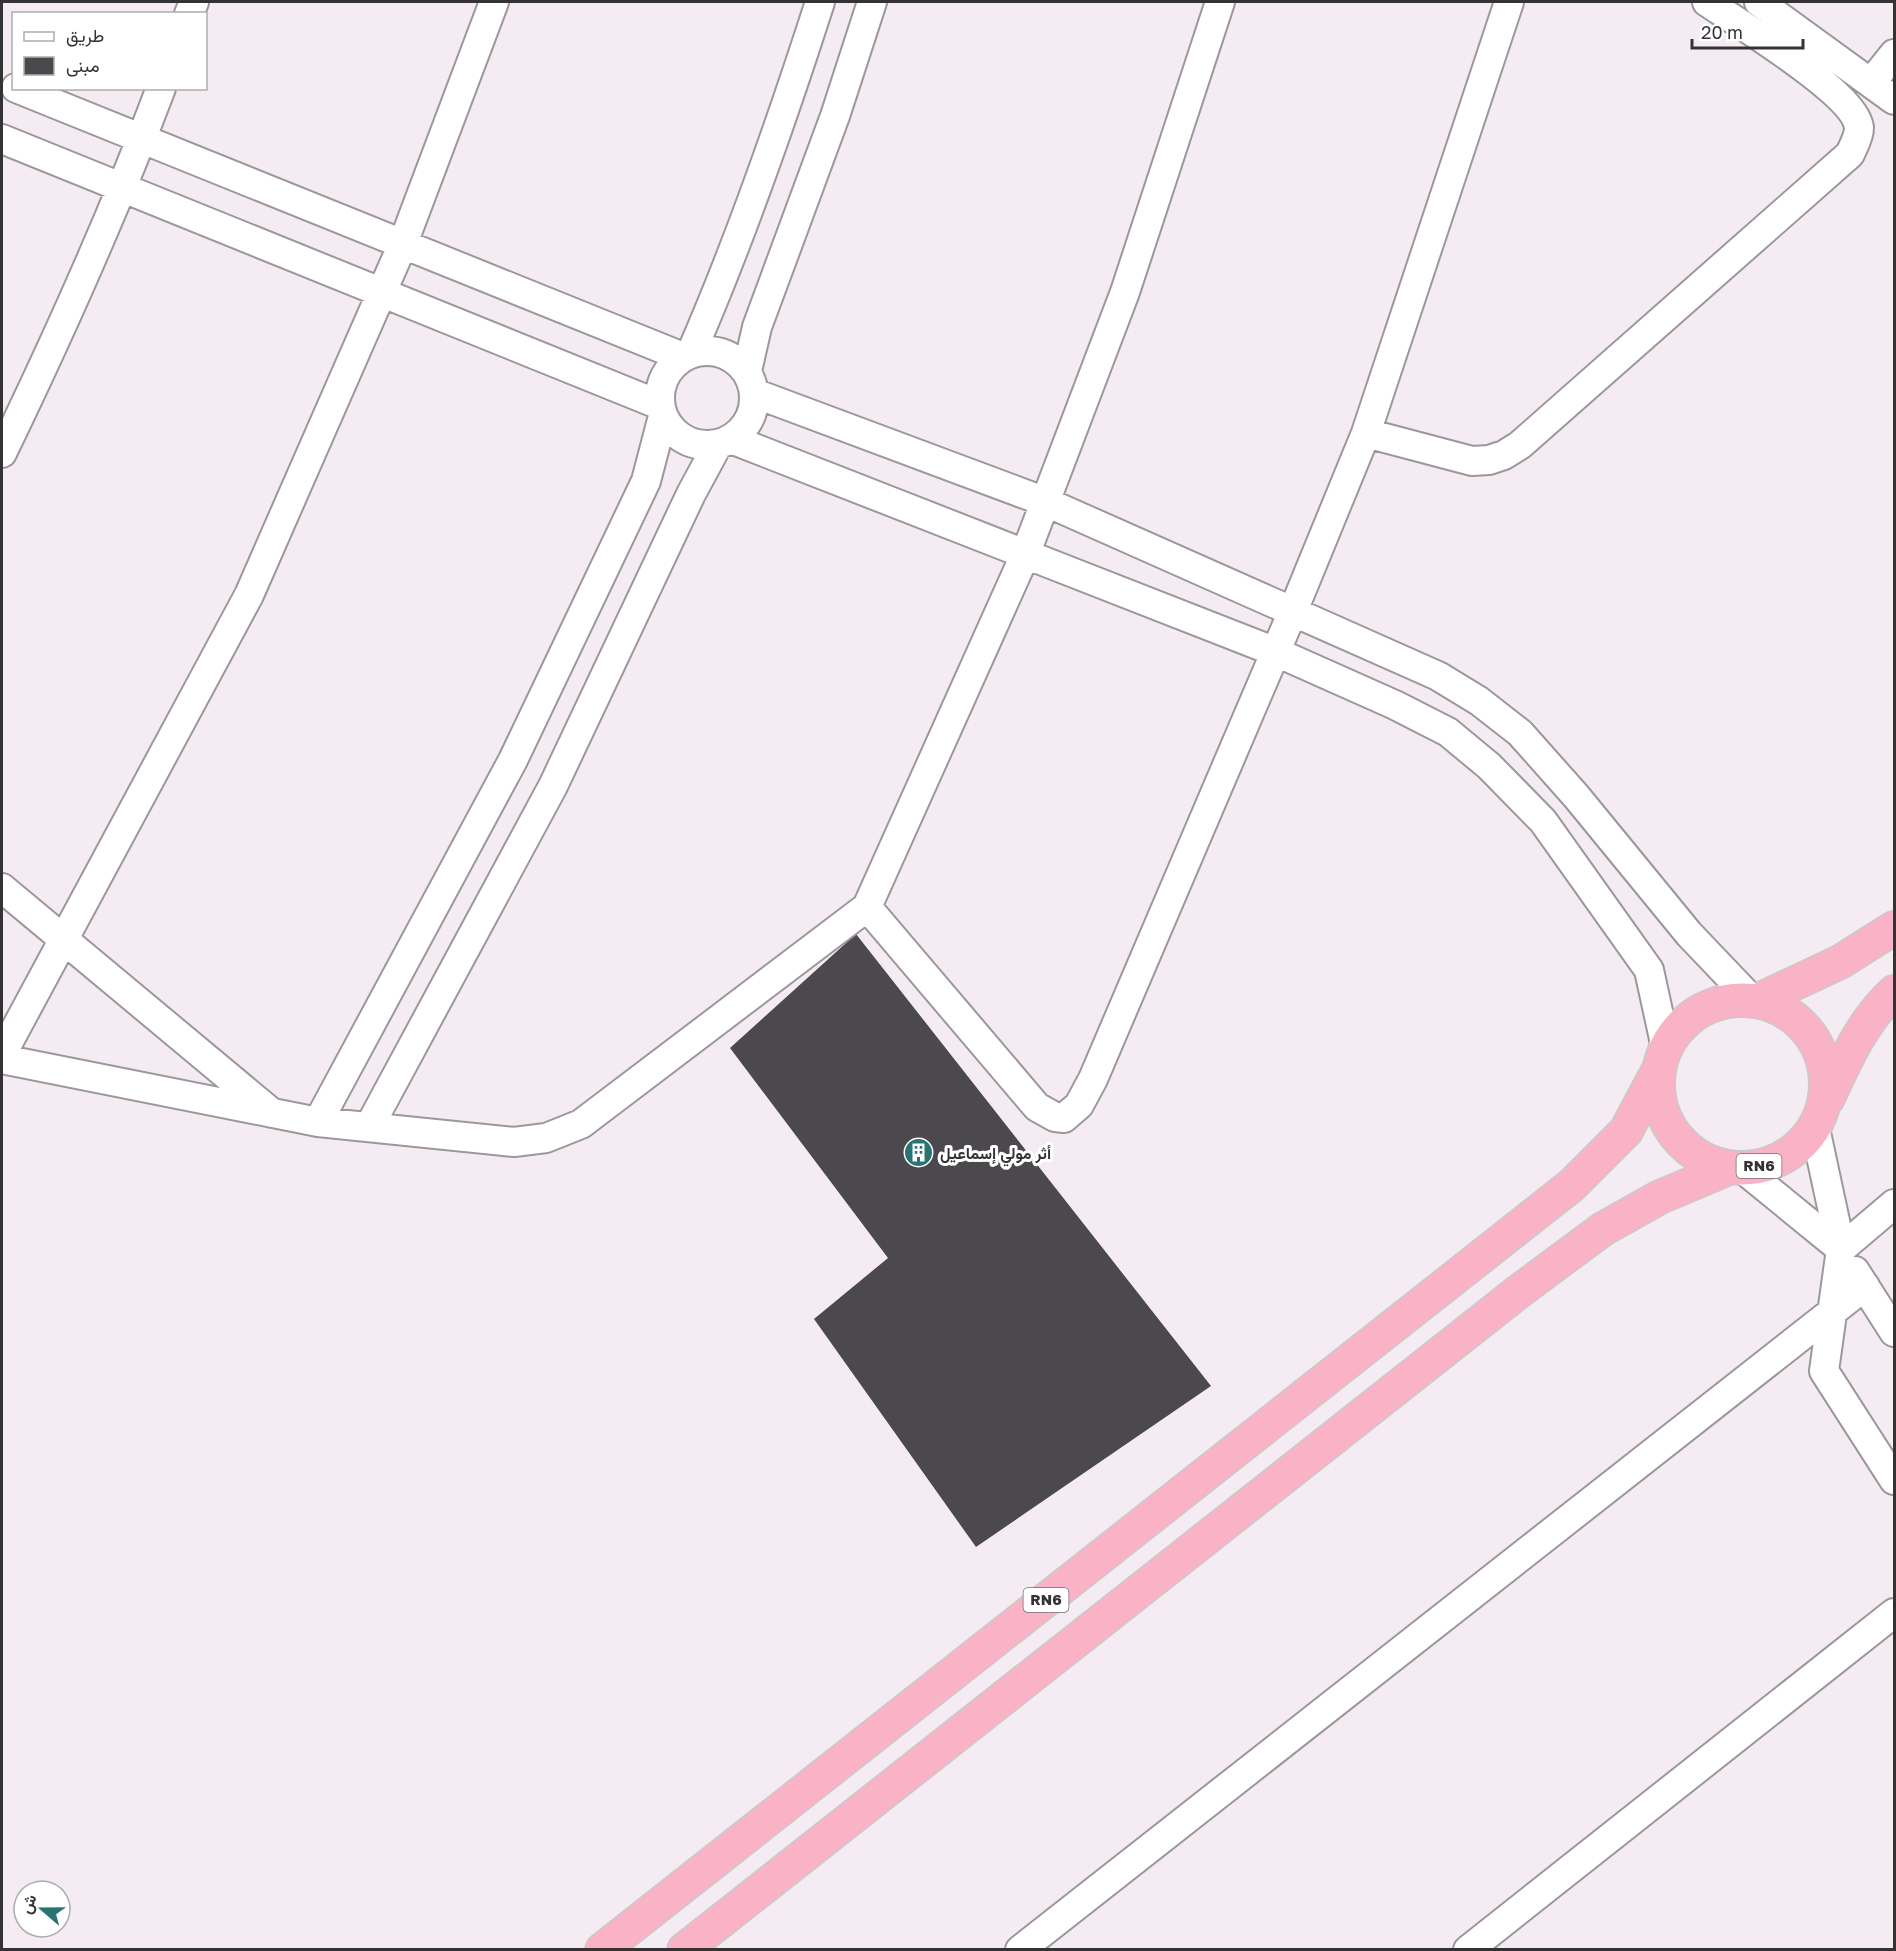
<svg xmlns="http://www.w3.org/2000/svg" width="1896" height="1951" viewBox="0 0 1896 1951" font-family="'Golos Text',Vazirmatn,sans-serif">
<rect width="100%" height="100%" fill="#f4ecf2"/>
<path fill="#4b484e" d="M 856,934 L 1211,1386 L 976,1547 L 814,1319 L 888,1258 L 730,1048 Z"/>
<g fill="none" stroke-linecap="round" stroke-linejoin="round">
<defs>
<path id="street" d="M 1759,2 L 1894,100
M 189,14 L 194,2
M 1871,83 L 1894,54
M 16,88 L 683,357
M 2,139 L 660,405
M660 398a47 47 0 1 1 94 0a47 47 0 1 1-94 0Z
M 691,353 C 741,239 782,120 820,2
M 747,371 L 757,327 L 835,116 L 872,2
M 754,393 L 1046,502 L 1438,676 L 1479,701 L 1520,733 L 1576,796 L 1689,934 L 1751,999
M 1366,433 L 1472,461 L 1489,460 L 1504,455 L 1520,445 L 1850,154 C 1853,147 1859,137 1859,128 C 1856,94 1737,22 1707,2
M 731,439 L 1276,652 L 1395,705 L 1448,732 L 1489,766 L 1543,821 L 1649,970 L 1666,1048
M 2,453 C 60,333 114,213 161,88
M 2,888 L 272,1113
M 867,907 L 1037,1107 L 1055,1117 L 1064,1118 L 1079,1105 L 1093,1079 L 1293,611 L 1366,433 L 1509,2
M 2,1054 L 249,595 L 402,246 L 494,2
M 2,1059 L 318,1122 L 514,1142 L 546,1138 L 581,1124 L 867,907 L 1025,555 L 1125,292 L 1220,2
M 318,1122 L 513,760 L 646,481 L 663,416
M 369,1127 L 553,786 L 691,494 L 718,444
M 1743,1169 L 1841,1249 L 1815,1128
M 1894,1204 L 1841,1249 L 1824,1371 L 1894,1480
M 1855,1271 L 1894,1332
M 1020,1950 L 1865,1286
M 1468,1950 L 1894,1613"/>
<path id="highway" d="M1658 1084a84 84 0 1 1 168 0a84 84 0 1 1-168 0Z
M 1759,1000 L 1840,962 L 1894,928
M 1828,1098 C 1845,1061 1863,1020 1894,992
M 602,1950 L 1572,1185 L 1626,1131 L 1659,1069
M 684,1950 L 1522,1289 L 1603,1229 L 1660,1197 L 1729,1168"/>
</defs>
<use href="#street" stroke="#9d979c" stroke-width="32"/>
<use href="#highway" stroke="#cacaca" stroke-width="36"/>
<use href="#street" stroke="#fff" stroke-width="28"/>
<use href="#highway" stroke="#fab2c6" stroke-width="33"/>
</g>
<defs>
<symbol id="building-disc" viewBox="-11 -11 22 22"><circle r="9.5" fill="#297372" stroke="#fff"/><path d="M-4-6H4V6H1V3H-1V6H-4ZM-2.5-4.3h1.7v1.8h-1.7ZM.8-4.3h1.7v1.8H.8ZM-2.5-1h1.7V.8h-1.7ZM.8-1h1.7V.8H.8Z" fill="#fff"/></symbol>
</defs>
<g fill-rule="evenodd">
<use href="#building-disc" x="902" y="1136" width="33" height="33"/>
</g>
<g text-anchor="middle" stroke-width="6" stroke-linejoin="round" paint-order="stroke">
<g fill="#fff" stroke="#727071" stroke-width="1.5">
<rect x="1736.5" y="1154" width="45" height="24" rx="4.5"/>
<rect x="1023.5" y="1588" width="45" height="24" rx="4.5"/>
</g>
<g font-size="15" font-weight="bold" fill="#353234">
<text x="1759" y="1171">RN6</text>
<text x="1046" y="1605">RN6</text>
</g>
<g font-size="16" font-weight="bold" fill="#353234" stroke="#fff" text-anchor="start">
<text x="940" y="1159">أثر مولي إسماعيل</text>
</g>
</g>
<rect width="1896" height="1951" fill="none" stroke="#353234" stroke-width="6"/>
<rect x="12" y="12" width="195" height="78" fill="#ffffff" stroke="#aeadae" stroke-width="1.5"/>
<rect x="24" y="32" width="30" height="9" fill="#ffffff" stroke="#aeadae" stroke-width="1.5"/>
<text x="66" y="42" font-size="18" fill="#353234">طريق</text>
<rect x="24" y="57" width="30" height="18" fill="#4b484e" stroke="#aeadae" stroke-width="1.5"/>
<text x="66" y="72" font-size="18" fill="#353234">مبنى</text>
<g transform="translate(42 1909) rotate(290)"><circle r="28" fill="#ffffff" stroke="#aeadae" stroke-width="1.5"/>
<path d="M0-4.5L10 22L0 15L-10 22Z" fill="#297372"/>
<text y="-9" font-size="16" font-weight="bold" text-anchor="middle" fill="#353234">ش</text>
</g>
<path d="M1692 39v9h111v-9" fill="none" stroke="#353234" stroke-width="3"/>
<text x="1701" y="39" font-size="18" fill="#353234" stroke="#ffffff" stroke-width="4.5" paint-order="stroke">20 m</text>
</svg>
